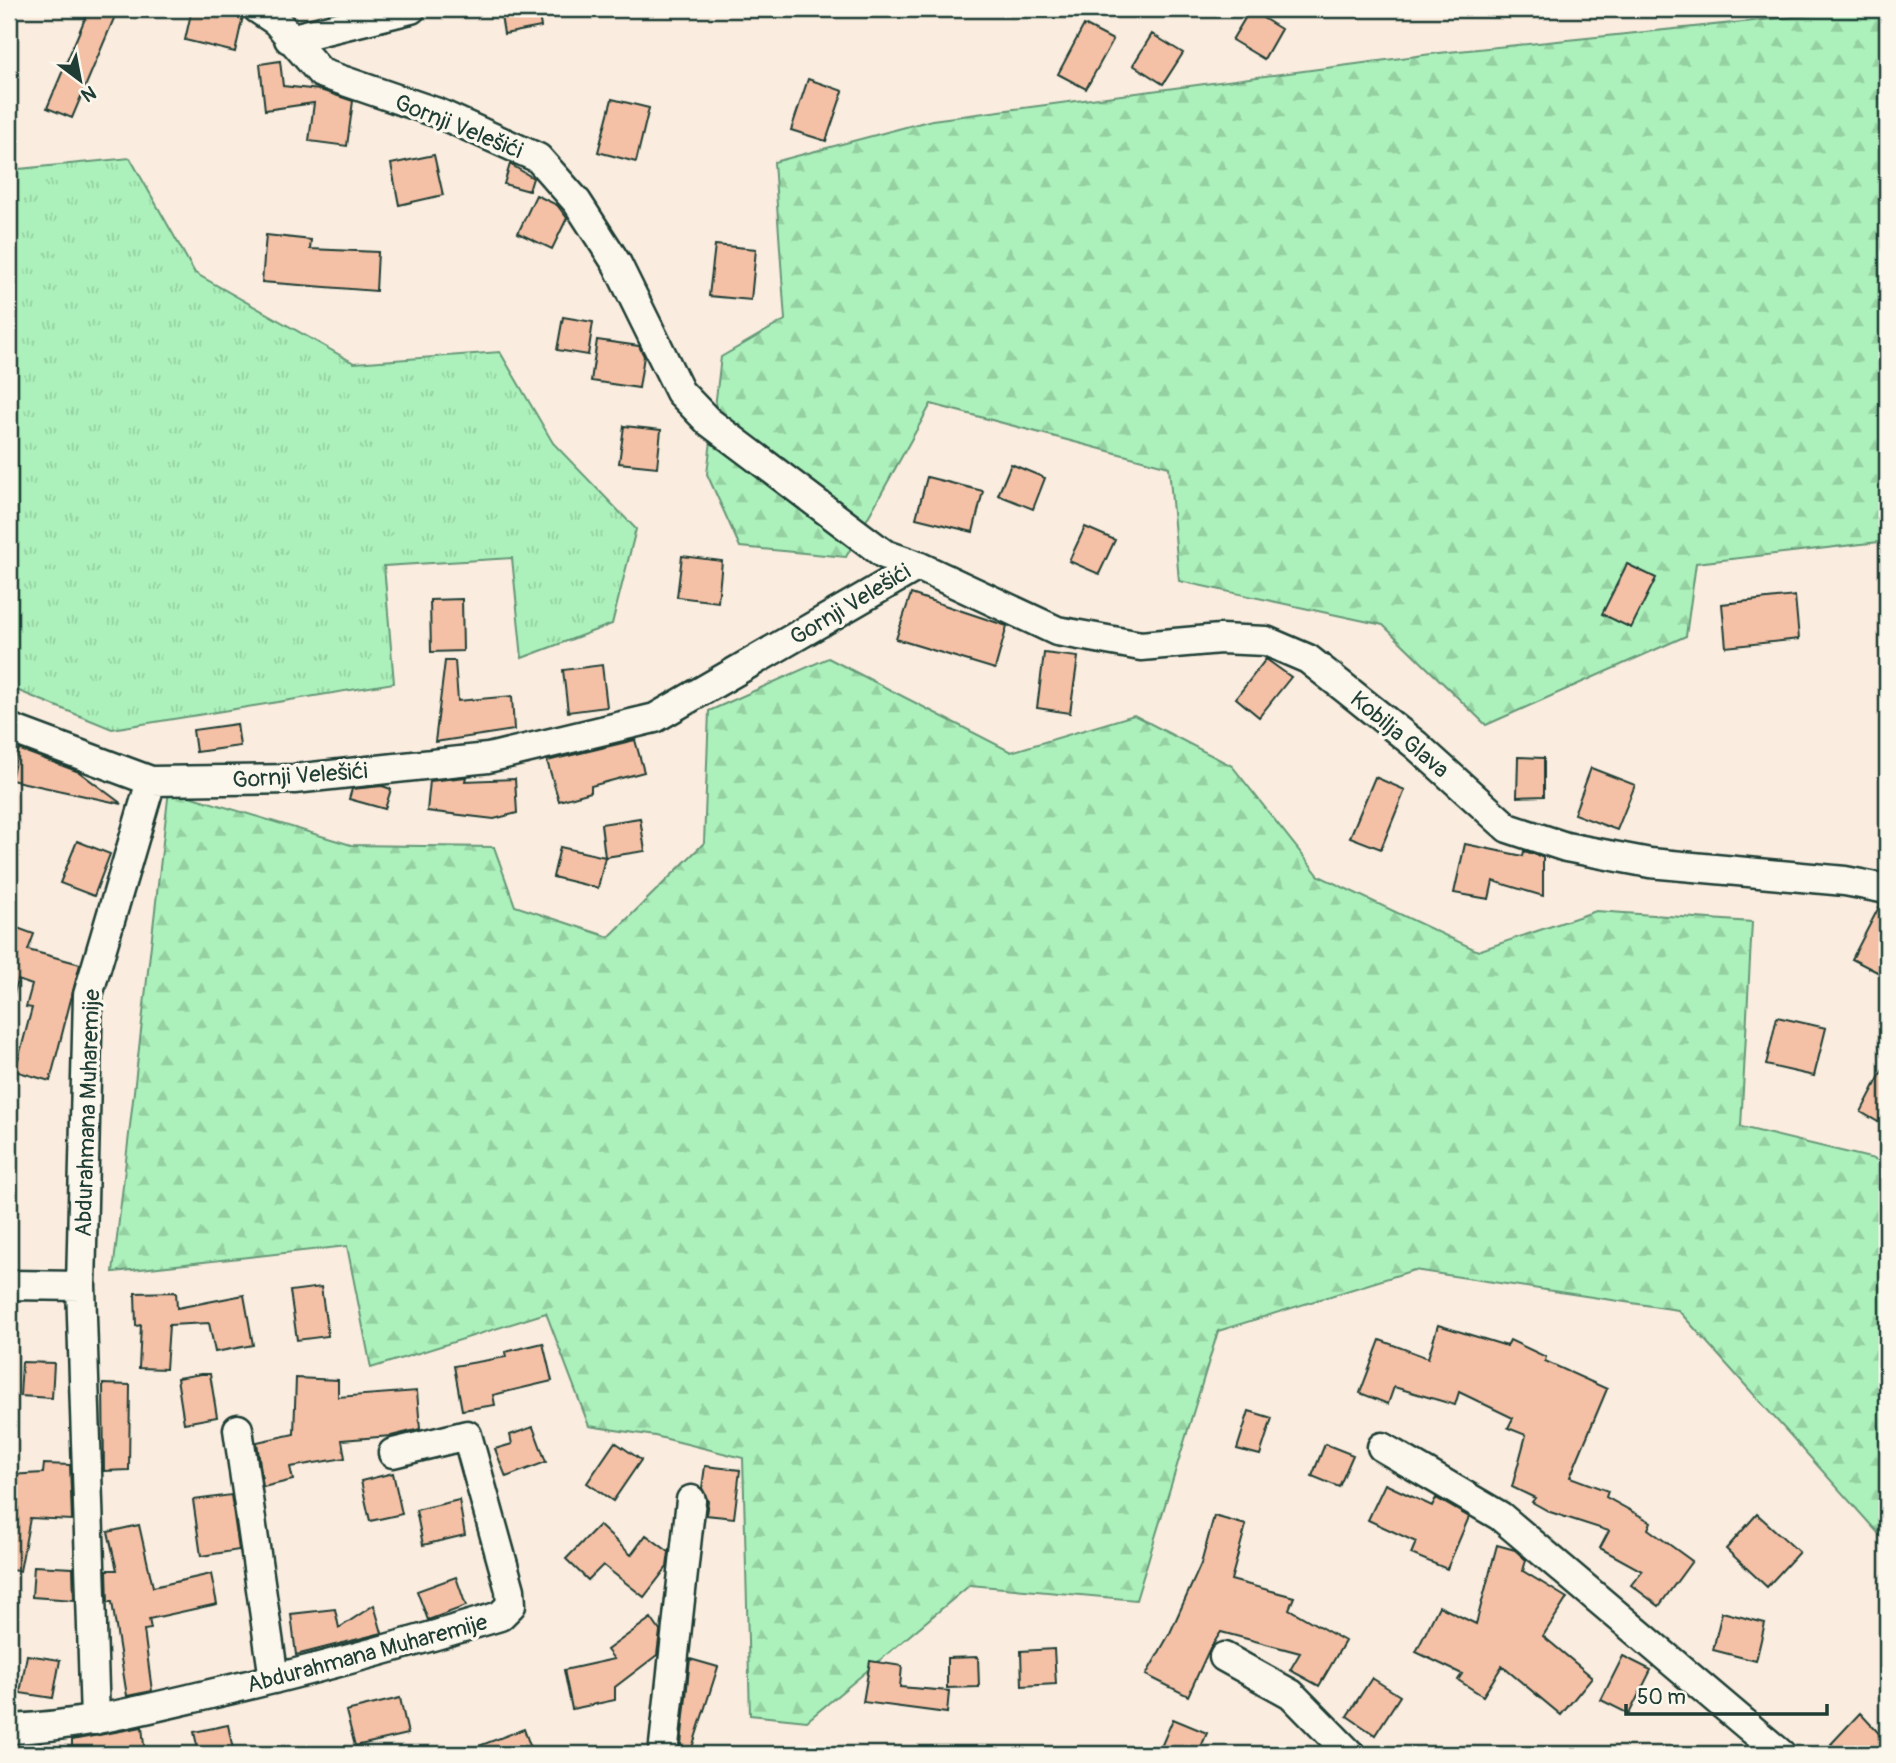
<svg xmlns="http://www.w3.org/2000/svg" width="1896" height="1763" viewBox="0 0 1896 1763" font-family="Pangolin,sans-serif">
<defs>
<pattern id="grass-tufts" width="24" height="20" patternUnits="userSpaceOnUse" patternTransform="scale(1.75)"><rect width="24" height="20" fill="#acf1bb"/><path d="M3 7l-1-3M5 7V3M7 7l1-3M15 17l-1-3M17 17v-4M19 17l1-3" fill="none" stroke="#94d0a1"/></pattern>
<pattern id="forest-firs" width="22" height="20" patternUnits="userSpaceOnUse" patternTransform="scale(1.75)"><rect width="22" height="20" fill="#acf1bb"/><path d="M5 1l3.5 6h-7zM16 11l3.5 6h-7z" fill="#94d0a1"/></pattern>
</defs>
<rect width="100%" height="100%" fill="#faecde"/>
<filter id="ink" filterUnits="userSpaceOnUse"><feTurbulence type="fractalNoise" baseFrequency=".0143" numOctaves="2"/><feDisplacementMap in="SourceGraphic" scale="14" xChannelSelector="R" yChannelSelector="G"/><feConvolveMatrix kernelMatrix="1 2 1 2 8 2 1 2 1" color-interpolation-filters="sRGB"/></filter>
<g filter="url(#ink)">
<path fill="url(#grass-tufts)" stroke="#669778" stroke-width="2" d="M 130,158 L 195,273 L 354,363 L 500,352 L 553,443 L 636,529 L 612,624 L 522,658 L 512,558 L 384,566 L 394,683 L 112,729 L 9,687 L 9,170 Z"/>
<path fill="url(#forest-firs)" stroke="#669778" stroke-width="2" d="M 1870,9 L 1887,9 L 1887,541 L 1696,563 L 1686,636 L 1486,725 L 1383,625 L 1179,581 L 1169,467 L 931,404 L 846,557 L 740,547 L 707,474 L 721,357 L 785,320 L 774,162 L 932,120 L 1439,53 Z
M 828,658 L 1011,752 L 1134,715 L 1232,766 L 1319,876 L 1478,951 L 1596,911 L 1752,922 L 1741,1127 L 1887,1162 L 1887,1543 L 1678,1310 L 1414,1270 L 1218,1331 L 1136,1600 L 970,1585 L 807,1721 L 750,1715 L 743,1458 L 655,1436 L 589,1426 L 546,1313 L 371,1368 L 347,1246 L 113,1272 L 169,790 L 351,845 L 494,847 L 515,906 L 609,937 L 704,843 L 709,711 Z"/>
<path fill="#f5c1a6" stroke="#1f3d34" stroke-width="2" d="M 89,9 L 115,16 L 72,118 L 47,108 Z
M 192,9 L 241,9 L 243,16 L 235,52 L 185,40 Z
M 500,9 L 538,9 L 541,27 L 504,34 Z
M 1250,10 L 1281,29 L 1264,59 L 1232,40 Z
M 1084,25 L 1113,40 L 1086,89 L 1058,74 Z
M 1152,34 L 1183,53 L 1163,84 L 1133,65 Z
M 280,61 L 283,86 L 320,90 L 353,101 L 347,146 L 309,141 L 314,103 L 265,110 L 260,64 Z
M 808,79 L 843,91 L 826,141 L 791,130 Z
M 612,99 L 649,108 L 636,162 L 598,152 Z
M 434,155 L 443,195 L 399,205 L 391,164 Z
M 510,164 L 533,178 L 529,191 L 504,184 Z
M 536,195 L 557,205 L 567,218 L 552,249 L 518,233 Z
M 266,235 L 311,240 L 310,249 L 378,252 L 376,291 L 262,282 Z
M 715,245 L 756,249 L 751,300 L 709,296 Z
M 563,317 L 593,322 L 588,355 L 557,350 Z
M 597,340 L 639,346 L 644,356 L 639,388 L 591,381 Z
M 624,426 L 661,430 L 657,467 L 619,463 Z
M 1011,464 L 1045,478 L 1033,509 L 998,495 Z
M 927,477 L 983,491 L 973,532 L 916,518 Z
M 1085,527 L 1115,540 L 1099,574 L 1069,561 Z
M 682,556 L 722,561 L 718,602 L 677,597 Z
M 1627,564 L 1656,578 L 1631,628 L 1602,614 Z
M 911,594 L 1007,626 L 995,669 L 896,639 Z
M 1795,596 L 1799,639 L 1726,647 L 1722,604 Z
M 462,599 L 463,651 L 431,652 L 430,600 Z
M 1044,653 L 1078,657 L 1070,713 L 1037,708 Z
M 1266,659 L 1291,677 L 1259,717 L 1236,698 Z
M 445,661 L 455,661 L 458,701 L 512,696 L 514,730 L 435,742 Z
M 602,665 L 607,707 L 568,712 L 563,670 Z
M 237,724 L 240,746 L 196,752 L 193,730 Z
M 635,740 L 644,772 L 591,786 L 591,792 L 559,801 L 547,761 Z
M 18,749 L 79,772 L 122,804 L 11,780 Z
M 1518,757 L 1544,758 L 1544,796 L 1517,797 Z
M 1591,768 L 1635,785 L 1617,830 L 1574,814 Z
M 466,777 L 465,781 L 515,779 L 517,813 L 494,819 L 427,811 L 430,781 Z
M 1375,777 L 1405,790 L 1381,849 L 1350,837 Z
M 382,786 L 391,789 L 385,809 L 349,799 L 352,789 Z
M 640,818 L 645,851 L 605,857 L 601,824 Z
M 77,841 L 110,854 L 94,896 L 60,883 Z
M 1465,844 L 1523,856 L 1524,851 L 1543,857 L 1543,896 L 1493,881 L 1489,899 L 1454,893 Z
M 560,847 L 605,857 L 598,888 L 553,877 Z
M 1880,905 L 1887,905 L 1887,977 L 1852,959 Z
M 9,925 L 34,934 L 28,950 L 80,964 L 50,1081 L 15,1071 L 32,1008 L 26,1007 L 32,985 L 18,980 L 13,997 L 9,996 Z
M 1777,1017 L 1826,1028 L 1814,1076 L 1766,1065 Z
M 1887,1062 L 1887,1127 L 1861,1112 Z
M 321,1287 L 328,1336 L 297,1340 L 290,1291 Z
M 176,1292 L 177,1308 L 244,1295 L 253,1345 L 215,1352 L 209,1323 L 169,1325 L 166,1369 L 139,1368 L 141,1325 L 136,1326 L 135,1293 Z
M 1438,1325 L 1507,1346 L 1510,1340 L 1546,1357 L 1545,1361 L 1607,1389 L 1570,1477 L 1608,1491 L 1606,1497 L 1651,1522 L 1648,1529 L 1692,1561 L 1659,1606 L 1631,1585 L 1642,1571 L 1600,1548 L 1609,1531 L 1550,1512 L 1532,1502 L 1535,1498 L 1512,1487 L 1526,1435 L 1508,1428 L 1513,1418 L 1459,1392 L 1455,1405 L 1394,1387 L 1388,1404 L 1360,1393 L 1380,1340 L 1428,1358 Z
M 543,1343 L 552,1381 L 493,1395 L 495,1405 L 462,1410 L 454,1366 L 506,1357 L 505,1352 Z
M 22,1362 L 54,1363 L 52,1398 L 20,1396 Z
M 201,1374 L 210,1374 L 217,1417 L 184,1423 L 177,1378 Z
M 296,1378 L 338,1380 L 338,1397 L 417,1391 L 420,1429 L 391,1436 L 342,1440 L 345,1458 L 290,1467 L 293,1480 L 263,1487 L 257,1442 L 294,1434 Z
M 103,1384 L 130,1385 L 129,1470 L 104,1471 Z
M 1249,1411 L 1272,1418 L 1260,1455 L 1237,1449 Z
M 533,1427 L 546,1462 L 506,1477 L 495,1449 L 512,1444 L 510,1435 Z
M 615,1442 L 641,1460 L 613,1501 L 587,1483 Z
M 1325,1444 L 1353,1455 L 1339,1487 L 1312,1476 Z
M 44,1464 L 70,1465 L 72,1520 L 30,1518 L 20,1571 L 9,1570 L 9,1475 L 43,1473 Z
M 705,1466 L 740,1470 L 734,1518 L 706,1515 L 708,1501 L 702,1488 Z
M 393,1473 L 402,1514 L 370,1521 L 361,1481 Z
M 1385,1484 L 1432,1506 L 1436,1498 L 1469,1517 L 1447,1569 L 1411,1554 L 1416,1542 L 1368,1520 Z
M 231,1495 L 239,1550 L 201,1556 L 193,1500 Z
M 459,1500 L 465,1535 L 423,1545 L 416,1510 Z
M 1757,1514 L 1799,1552 L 1767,1587 L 1726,1549 Z
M 1214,1516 L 1246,1525 L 1231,1580 L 1294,1597 L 1289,1609 L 1345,1641 L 1319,1686 L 1290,1670 L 1300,1653 L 1221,1632 L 1209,1650 L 1188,1696 L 1146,1675 L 1170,1633 L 1201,1564 Z
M 139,1525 L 153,1587 L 211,1574 L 217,1604 L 149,1619 L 151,1629 L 144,1630 L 152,1691 L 127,1696 L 112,1602 L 108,1602 L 107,1570 L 117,1570 L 108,1532 Z
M 599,1525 L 631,1555 L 646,1535 L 669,1552 L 667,1567 L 644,1597 L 603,1565 L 588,1580 L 566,1559 Z
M 1497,1545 L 1515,1550 L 1526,1560 L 1523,1571 L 1567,1598 L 1543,1636 L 1592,1677 L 1561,1715 L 1502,1666 L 1483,1696 L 1458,1680 L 1462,1674 L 1416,1652 L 1439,1606 L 1476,1624 Z
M 34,1566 L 73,1568 L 74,1600 L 32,1597 Z
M 456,1577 L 466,1606 L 428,1620 L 417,1591 Z
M 374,1605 L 382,1633 L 296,1655 L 291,1614 L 335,1609 L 339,1628 Z
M 1722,1612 L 1765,1623 L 1756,1661 L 1713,1650 Z
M 651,1618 L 660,1631 L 657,1655 L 615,1687 L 615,1700 L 572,1709 L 564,1670 L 614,1659 L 607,1650 Z
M 1054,1649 L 1056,1684 L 1022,1686 L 1021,1651 Z
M 27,1655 L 60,1660 L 53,1698 L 20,1693 Z
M 1623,1656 L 1651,1670 L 1629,1714 L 1601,1700 Z
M 978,1657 L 979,1687 L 947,1688 L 947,1658 Z
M 690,1659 L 718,1667 L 690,1754 L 680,1754 Z
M 870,1661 L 902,1666 L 900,1687 L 949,1691 L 947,1713 L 863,1702 Z
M 1372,1678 L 1400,1696 L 1375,1735 L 1347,1716 Z
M 400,1698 L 408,1734 L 355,1746 L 346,1711 Z
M 1860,1713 L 1887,1742 L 1876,1754 L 1842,1754 L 1831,1744 Z
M 1173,1719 L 1207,1733 L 1198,1754 L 1158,1754 Z
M 228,1725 L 234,1754 L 199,1754 L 194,1732 Z
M 142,1727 L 145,1754 L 72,1754 L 72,1740 Z
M 524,1729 L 533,1754 L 463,1754 L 463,1752 Z"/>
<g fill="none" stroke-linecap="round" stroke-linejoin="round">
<defs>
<path id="minor" d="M 258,9 L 276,21 L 321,73 L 438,113 L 538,158 L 577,202 L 617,264 L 680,392 L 708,421 L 884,554 L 918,566 L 1057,631 L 1141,646 L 1220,639 L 1266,641 L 1308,659 L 1346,689 L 1416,745 L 1508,828 L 1566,847 L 1650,863 L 1845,881 L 1887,889
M 289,39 L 411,9
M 9,728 L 151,781 L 294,779 L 488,758 L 655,718 L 918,566
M 9,1285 L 81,1286
M 238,1429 L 274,1679
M 1382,1447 L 1500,1516 L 1781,1754
M 1224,1657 L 1291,1694 L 1350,1754
M 95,1720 L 81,1286 L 88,995 L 151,781
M 9,1729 C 74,1727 138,1711 202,1696 C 302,1673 401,1646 500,1616 L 511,1605 L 510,1590 L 467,1435 L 393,1453
M 663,1754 L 691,1500"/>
</defs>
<use href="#minor" stroke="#1f3d34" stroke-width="33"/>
<use href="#minor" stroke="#fbf7ec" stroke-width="28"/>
</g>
</g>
<g text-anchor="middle" stroke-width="7" stroke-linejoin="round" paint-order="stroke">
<g font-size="23" fill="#1f3d34" stroke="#fbf7ec">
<text transform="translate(459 126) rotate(22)" y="8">Gornji Velešići</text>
<text transform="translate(850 604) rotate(-31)" y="8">Gornji Velešići</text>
<text transform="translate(1400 734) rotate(40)" y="8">Kobilja Glava</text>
<text transform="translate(300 775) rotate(-4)" y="8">Gornji Velešići</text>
<text transform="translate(87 1113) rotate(-88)" y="8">Abdurahmana Muharemije</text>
<text transform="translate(367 1653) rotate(-15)" y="8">Abdurahmana Muharemije</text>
</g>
</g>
<rect width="1896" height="1763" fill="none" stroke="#fbf7ec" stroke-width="35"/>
<rect x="18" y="18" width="1861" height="1728" fill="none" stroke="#1f3d34" stroke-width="2.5" filter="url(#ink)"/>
<g transform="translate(80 80) rotate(148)" stroke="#fbf7ec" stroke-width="5" paint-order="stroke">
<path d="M0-5L12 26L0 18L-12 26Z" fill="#1f3d34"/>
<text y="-10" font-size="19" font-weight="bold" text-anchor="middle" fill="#1f3d34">N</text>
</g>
<path d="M1626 1704v10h201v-10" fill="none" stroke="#1f3d34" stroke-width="3.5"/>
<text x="1637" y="1704" font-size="21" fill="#1f3d34" stroke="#fbf7ec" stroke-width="5" paint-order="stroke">50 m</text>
</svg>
